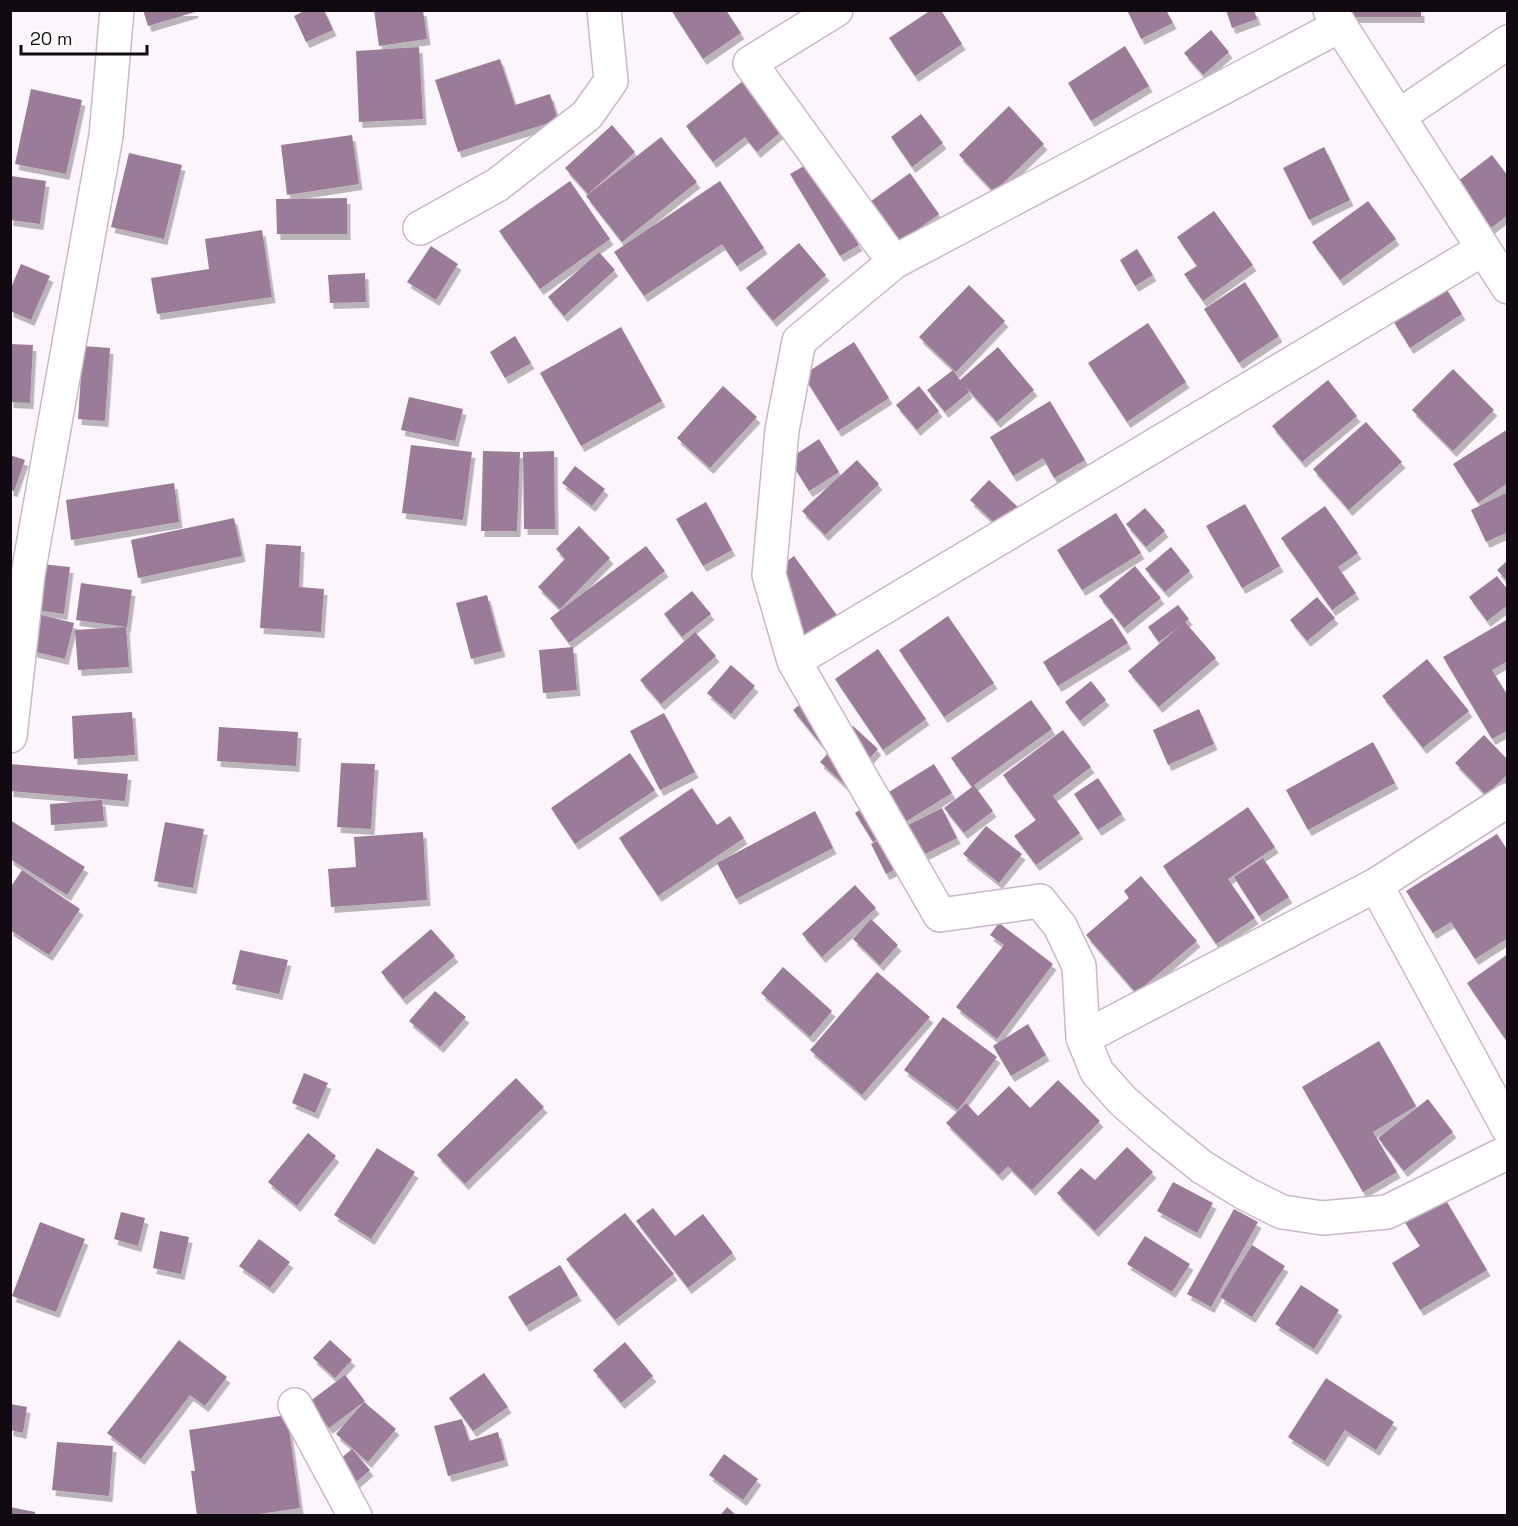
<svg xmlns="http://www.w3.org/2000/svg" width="1518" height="1526" viewBox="0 0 1518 1526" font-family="'Space Grotesk',sans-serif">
<defs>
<filter id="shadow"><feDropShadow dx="3.5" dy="6" stdDeviation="0" flood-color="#0004"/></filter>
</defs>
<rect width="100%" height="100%" fill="#fdf5fc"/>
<path fill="#9a7b99" filter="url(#shadow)" d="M 143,10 L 195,10 L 195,12 L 148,26 Z
M 306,10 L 324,10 L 333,30 L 306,42 L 294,16 Z
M 374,10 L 423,10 L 427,39 L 379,46 Z
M 671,10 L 726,10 L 741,33 L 703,59 Z
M 931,10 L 941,10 L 962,44 L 915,76 L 889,38 Z
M 1127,10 L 1166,10 L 1173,23 L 1141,39 Z
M 1226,10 L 1254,10 L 1257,19 L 1232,28 Z
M 1347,10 L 1421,10 L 1421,17 L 1347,17 Z
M 1211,30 L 1229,52 L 1203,75 L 1184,53 Z
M 1125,46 L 1149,86 L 1091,121 L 1068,83 Z
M 419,47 L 423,119 L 359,122 L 356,51 Z
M 500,59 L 515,105 L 550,94 L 558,120 L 458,152 L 435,80 Z
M 749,76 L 788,126 L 757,152 L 745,137 L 713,162 L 686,126 Z
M 31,89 L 82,100 L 66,174 L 15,164 Z
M 1009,106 L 1044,144 L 994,192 L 959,155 Z
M 921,114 L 943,143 L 912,167 L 891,137 Z
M 612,125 L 635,152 L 588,194 L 565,168 Z
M 352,135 L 359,184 L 287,195 L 281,145 Z
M 661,137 L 697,182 L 622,242 L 586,196 Z
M 1324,147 L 1350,200 L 1309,220 L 1283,168 Z
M 129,153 L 182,165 L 164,239 L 111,227 Z
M 1492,155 L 1508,176 L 1508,215 L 1479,237 L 1445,191 Z
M 809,163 L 859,245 L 840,256 L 790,174 Z
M 910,173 L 939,214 L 879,257 L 849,217 Z
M 11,176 L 46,181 L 40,224 L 10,220 Z
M 570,181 L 610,239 L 540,289 L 499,231 Z
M 720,181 L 764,248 L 737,266 L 722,244 L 644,296 L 614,252 Z
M 347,198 L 347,234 L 277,234 L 276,199 Z
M 1368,201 L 1396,239 L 1340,280 L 1312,242 Z
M 1214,211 L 1253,265 L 1203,301 L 1184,274 L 1197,266 L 1177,237 Z
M 262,230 L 272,297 L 157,314 L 151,278 L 209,269 L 205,239 Z
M 799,243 L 826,275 L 773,321 L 746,288 Z
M 431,246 L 458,264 L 436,300 L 407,282 Z
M 1137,249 L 1153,275 L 1135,286 L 1120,260 Z
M 599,252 L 615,270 L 564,316 L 548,297 Z
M 21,264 L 50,276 L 31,320 L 10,311 L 10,290 Z
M 365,273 L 366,302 L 330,303 L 328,275 Z
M 1245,282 L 1279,336 L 1239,363 L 1204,309 Z
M 969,285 L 1005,321 L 956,372 L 919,337 Z
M 1444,285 L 1462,314 L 1410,348 L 1392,319 Z
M 1148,323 L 1186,382 L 1127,422 L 1088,363 Z
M 621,327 L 662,401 L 581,446 L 540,373 Z
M 515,336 L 531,363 L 505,378 L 490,352 Z
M 854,342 L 889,398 L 838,431 L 803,375 Z
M 10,344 L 33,345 L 30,403 L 10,402 Z
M 83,346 L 110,348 L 105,421 L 78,419 Z
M 998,347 L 1034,390 L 997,422 L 965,386 L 969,392 L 945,412 L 927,390 L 953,370 L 960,380 Z
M 1453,369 L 1494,410 L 1453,451 L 1412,410 Z
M 1328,380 L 1357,416 L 1302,462 L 1272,426 Z
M 723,386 L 757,417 L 710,468 L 677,438 Z
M 919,386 L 939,411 L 917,430 L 896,405 Z
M 409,397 L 463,409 L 455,441 L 401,430 Z
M 1050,401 L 1085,460 L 1054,478 L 1043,458 L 1013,476 L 990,437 Z
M 1366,422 L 1402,462 L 1349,510 L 1313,469 Z
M 1508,429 L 1508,483 L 1478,503 L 1453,464 Z
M 819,439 L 839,472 L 809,491 L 789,459 Z
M 411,445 L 472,452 L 463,520 L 402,513 Z
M 483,451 L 520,452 L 517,531 L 481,531 Z
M 554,451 L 555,529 L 524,529 L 523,452 Z
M 10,455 L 25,460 L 14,491 L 10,490 Z
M 857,460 L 879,484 L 825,535 L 802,511 Z
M 575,466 L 605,489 L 592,506 L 562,483 Z
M 989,480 L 1019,508 L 1001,529 L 970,500 Z
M 174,483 L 179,522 L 71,540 L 66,500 Z
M 1508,492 L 1508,532 L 1486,542 L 1471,510 Z
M 706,502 L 732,550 L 703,566 L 676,519 Z
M 1245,504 L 1280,566 L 1242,588 L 1206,526 Z
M 1325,506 L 1358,553 L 1338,567 L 1356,593 L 1332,610 L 1281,538 Z
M 1145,508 L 1165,531 L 1146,547 L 1126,524 Z
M 1116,513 L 1141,553 L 1082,590 L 1057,550 Z
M 234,518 L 242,556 L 138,578 L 131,540 Z
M 579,526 L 610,558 L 560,609 L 538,587 L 565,559 L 556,549 Z
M 266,544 L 301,546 L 299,587 L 324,589 L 321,632 L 260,628 Z
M 646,546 L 665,571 L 569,643 L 550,618 Z
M 1171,547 L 1190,571 L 1165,592 L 1145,569 Z
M 794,556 L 839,618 L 808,641 L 763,579 Z
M 1508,560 L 1508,582 L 1497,570 Z
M 41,564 L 70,567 L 64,614 L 36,610 Z
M 1135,566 L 1161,598 L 1124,628 L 1099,596 Z
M 1497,576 L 1508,590 L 1508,605 L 1487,621 L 1469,597 Z
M 81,583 L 132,590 L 127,627 L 76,620 Z
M 692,591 L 711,614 L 682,637 L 664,614 Z
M 487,595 L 502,651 L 471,659 L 456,603 Z
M 1317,597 L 1335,618 L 1307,641 L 1290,620 Z
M 1178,605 L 1189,619 L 1185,622 L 1216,658 L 1159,707 L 1128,671 L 1180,626 L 1159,642 L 1148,627 Z
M 37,614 L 74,623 L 65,659 L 28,650 Z
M 948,616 L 994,683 L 944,717 L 899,650 Z
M 1112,618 L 1128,643 L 1058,686 L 1043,662 Z
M 1508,619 L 1508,661 L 1492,670 L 1508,696 L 1508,730 L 1492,739 L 1443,657 Z
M 126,627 L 129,667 L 78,670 L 75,630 Z
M 695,632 L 716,656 L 661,704 L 640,680 Z
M 573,647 L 577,690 L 543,693 L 539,650 Z
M 878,649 L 926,719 L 883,750 L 835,679 Z
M 1427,659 L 1469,711 L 1423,748 L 1382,696 Z
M 731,665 L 755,686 L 731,714 L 707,693 Z
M 1091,681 L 1106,700 L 1080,721 L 1065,702 Z
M 818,690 L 845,722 L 820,743 L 793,710 Z
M 1031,700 L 1052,729 L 974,785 L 993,811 L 964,833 L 944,808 L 972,787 L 951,758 Z
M 1199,709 L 1214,744 L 1168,765 L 1153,730 Z
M 132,712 L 135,755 L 74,759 L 72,716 Z
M 664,713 L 695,772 L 660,790 L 630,731 Z
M 853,726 L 878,749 L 845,785 L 820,762 Z
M 219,727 L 298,732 L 296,766 L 217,761 Z
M 1063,730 L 1091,767 L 1053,796 L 1080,833 L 1036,865 L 1014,836 L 1036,820 L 1003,775 Z
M 1484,735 L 1508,760 L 1508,774 L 1486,795 L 1455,763 Z
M 1373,742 L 1395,783 L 1308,830 L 1286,790 Z
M 630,753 L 655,790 L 575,844 L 551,808 Z
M 341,763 L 375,764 L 371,829 L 337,827 Z
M 10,764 L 128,774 L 125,801 L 10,791 Z
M 934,764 L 952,793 L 873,842 L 855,813 Z
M 1098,778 L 1122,814 L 1098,830 L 1074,794 Z
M 692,788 L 717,825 L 730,816 L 744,838 L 658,896 L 619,838 Z
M 102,800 L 104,821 L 51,825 L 50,804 Z
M 1248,807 L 1275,847 L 1228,879 L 1255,918 L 1216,944 L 1163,866 Z
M 942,808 L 957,838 L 886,874 L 871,844 Z
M 815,811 L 833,848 L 736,899 L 717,863 Z
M 10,820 L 85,867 L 67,895 L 10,859 Z
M 165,822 L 204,829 L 193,888 L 154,881 Z
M 986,826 L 1022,854 L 999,883 L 963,854 Z
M 423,832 L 427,900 L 331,907 L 328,869 L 356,867 L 354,837 Z
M 1497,834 L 1508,851 L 1508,938 L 1475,959 L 1451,922 L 1433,933 L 1406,891 Z
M 1263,858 L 1289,897 L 1259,916 L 1234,877 Z
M 22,870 L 80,909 L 49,955 L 10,930 L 10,888 Z
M 1141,876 L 1197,941 L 1136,993 L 1086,935 L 1129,898 L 1124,891 Z
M 855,885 L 876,908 L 822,957 L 802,934 Z
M 871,919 L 898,945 L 880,965 L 853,939 Z
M 999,923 L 1053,964 L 997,1039 L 956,1007 L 1004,945 L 990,935 Z
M 431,929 L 455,956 L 403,999 L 381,972 Z
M 240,950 L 288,960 L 279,994 L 232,984 Z
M 1508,954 L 1508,1043 L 1467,983 Z
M 783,967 L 832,1011 L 810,1037 L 761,993 Z
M 877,972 L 930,1017 L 862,1095 L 810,1050 Z
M 435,991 L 466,1017 L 440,1047 L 409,1021 Z
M 943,1017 L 997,1057 L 958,1110 L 904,1070 Z
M 1028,1024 L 1046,1055 L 1011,1076 L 993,1046 Z
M 1379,1041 L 1416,1106 L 1373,1132 L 1397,1172 L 1363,1192 L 1302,1087 Z
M 304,1073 L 328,1083 L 315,1113 L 292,1103 Z
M 516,1078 L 544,1107 L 465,1184 L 437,1155 Z
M 1058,1080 L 1100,1121 L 1032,1190 L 1008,1166 L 999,1175 L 946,1123 L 966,1103 L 978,1116 L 1009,1086 L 1030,1108 Z
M 1428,1099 L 1453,1132 L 1404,1171 L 1378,1138 Z
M 308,1133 L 336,1156 L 297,1206 L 268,1182 Z
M 1127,1147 L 1153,1172 L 1095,1231 L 1057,1193 L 1081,1168 L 1095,1180 Z
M 377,1148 L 415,1172 L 371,1239 L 334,1215 Z
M 1173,1182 L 1213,1203 L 1197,1233 L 1157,1211 Z
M 1444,1197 L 1487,1270 L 1420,1310 L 1392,1263 L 1420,1246 L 1404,1221 Z
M 653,1208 L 675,1236 L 703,1214 L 733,1253 L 688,1288 L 636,1221 Z
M 1234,1209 L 1258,1222 L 1211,1307 L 1187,1294 Z
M 121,1212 L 145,1218 L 138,1246 L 114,1239 Z
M 625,1213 L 674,1274 L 615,1320 L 566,1259 Z
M 40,1222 L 85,1239 L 56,1312 L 12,1296 Z
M 160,1231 L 189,1237 L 181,1274 L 153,1268 Z
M 1145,1236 L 1190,1264 L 1172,1292 L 1127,1264 Z
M 259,1239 L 290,1262 L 270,1288 L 239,1266 Z
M 1252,1245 L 1285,1266 L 1252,1317 L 1220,1297 Z
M 560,1265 L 578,1295 L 526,1326 L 508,1297 Z
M 1301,1285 L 1339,1310 L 1314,1349 L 1275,1324 Z
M 179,1340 L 227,1377 L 205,1406 L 190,1395 L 141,1459 L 107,1433 Z
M 330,1340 L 352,1360 L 335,1378 L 313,1358 Z
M 625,1342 L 653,1376 L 621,1403 L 593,1370 Z
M 484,1373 L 508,1407 L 473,1431 L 449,1398 Z
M 345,1375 L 365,1401 L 329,1428 L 309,1402 Z
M 1326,1378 L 1394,1422 L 1376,1450 L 1345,1430 L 1325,1461 L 1288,1437 Z
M 364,1402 L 396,1429 L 368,1462 L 336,1434 Z
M 10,1404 L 27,1407 L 23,1433 L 10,1430 Z
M 287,1415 L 300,1508 L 245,1516 L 197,1516 L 191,1471 L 195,1471 L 189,1430 Z
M 462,1419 L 469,1441 L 498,1432 L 505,1460 L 448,1476 L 434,1426 Z
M 57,1442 L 113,1446 L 109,1496 L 52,1490 Z
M 352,1449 L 370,1470 L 345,1492 L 326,1471 Z
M 724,1454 L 758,1479 L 743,1500 L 709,1475 Z
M 10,1507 L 35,1512 L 35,1516 L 10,1516 Z
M 727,1507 L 737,1516 L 720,1516 Z"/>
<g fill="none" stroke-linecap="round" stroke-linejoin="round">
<defs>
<path id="minor" d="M 836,10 L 750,63 L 894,262
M 1330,10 L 1508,287
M 1399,116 L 1508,42
M 420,228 L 497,185 L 587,115 L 611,81 L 604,10
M 1483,249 L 794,661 L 940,915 L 1040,901 L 1060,926 L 1079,966 L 1083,1038 L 1097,1072 L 1123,1101 L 1161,1134 L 1202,1167 L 1246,1194 L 1282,1212 L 1323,1218 L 1387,1212 L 1508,1152
M 794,661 L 769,575 L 782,430 L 799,341 L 894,262 L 1339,26
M 10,736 L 28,574 L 106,136 L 117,10
M 1376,885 L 1508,1128
M 1083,1038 L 1376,885 L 1508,800
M 295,1405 L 355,1516"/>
</defs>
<use href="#minor" stroke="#cab7ca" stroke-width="36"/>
<use href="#minor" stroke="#fff" stroke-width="33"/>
</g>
<rect width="1518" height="1526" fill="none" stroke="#110a11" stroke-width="24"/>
<path d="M21 45v9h126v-9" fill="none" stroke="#110a11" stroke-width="3"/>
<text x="30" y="45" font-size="18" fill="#110a11" stroke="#ffffff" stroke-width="4.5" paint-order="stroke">20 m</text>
</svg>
